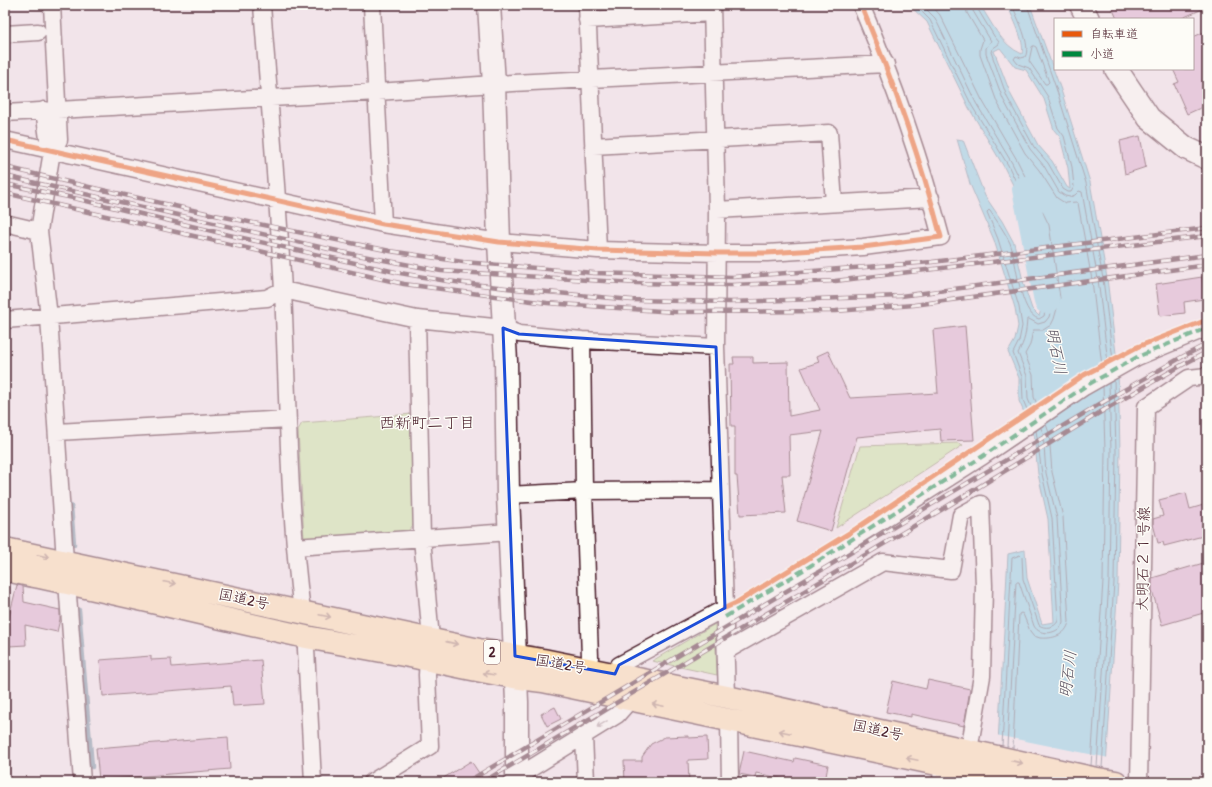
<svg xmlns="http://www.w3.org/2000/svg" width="1212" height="787" viewBox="0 0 1212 787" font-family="'Patrick Hand','Klee One',sans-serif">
<rect width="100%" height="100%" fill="#f2e4ea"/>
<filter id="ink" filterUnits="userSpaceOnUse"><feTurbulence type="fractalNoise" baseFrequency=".025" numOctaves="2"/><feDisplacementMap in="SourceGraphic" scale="8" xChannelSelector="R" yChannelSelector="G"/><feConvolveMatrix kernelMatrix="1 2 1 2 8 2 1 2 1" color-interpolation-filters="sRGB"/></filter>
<g filter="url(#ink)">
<path fill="#c6e59d" stroke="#888264" d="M 412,414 L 414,524 L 408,531 L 304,539 L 298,430 L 302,423 Z
M 958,443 L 963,445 L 836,528 L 860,446 Z
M 715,624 L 717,675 L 652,661 Z"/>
<path fill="#85cfe5" stroke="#6d899b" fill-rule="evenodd" d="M 909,5 L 980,5 C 992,23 1001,45 1022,54 C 1025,41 1013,18 1007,5 L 1030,5 L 1061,90 L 1090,182 L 1107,278 L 1118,370 L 1120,451 L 1118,582 L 1105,782 L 996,782 L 1008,554 L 1025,550 L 1027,578 L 1042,624 L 1054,622 L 1048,519 L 1038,474 L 1034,435 L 1019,401 L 1019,378 L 1008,352 L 1015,340 L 1018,326 L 1015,308 L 994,240 L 970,184 L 957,139 L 963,140 L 985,196 L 1002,221 L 1014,243 L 1024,285 L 1032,309 L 1039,316 L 1045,297 L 1035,229 L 1004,167 L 969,108 L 927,22 ZM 1000,48 L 1015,67 L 1026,70 L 1044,99 L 1054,130 L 1060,137 L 1068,168 L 1070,189 L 1067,187 L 1052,161 L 1038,145 L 1017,106 L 1011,95 L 994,51 Z"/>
<path fill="#f2e4ea" d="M 996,735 L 1109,758 L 1107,782 L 994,782 Z"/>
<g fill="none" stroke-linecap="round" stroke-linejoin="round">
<path stroke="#626575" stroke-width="1" d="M 915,5 L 930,20 L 972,106 L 1008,165 L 1038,228 L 1049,296 L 1044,316 L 1039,319 C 1019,314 1017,261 1010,243 C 1005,232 997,221 990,211 L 989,210 L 987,212 L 998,239 L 1019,307 L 1022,326 L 1019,341 L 1013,353 L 1022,377 L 1023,400 L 1029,414
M 922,5 L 935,18 L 976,103 L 1012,163 L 1043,226 L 1054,297 L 1049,317 L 1045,322 L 1038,324 L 1029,319 L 1027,319 C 1026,333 1025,341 1018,353 L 1027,376 L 1028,399 L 1033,411
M 931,5 L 940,15 L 982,100 L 1017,160 L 1049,225 L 1060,298 L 1054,319 L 1051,325 L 1043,330 L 1033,330 L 1030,345 L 1025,354 L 1033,375 L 1034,397 L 1038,407
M 966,5 L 967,13 L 983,40 L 980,49 L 980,55 L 997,102 L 1025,153 L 1039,170 L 1057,198 L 1065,203 L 1076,202 L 1078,203 L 1092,280 L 1102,366
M 972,5 L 973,11 L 991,41 L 986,48 L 986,54 L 1003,99 L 1030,149 L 1044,166 L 1059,192 L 1065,196 L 1070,197 L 1075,195 L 1079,191 L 1082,192 L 1098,279 L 1108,363
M 977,5 L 977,8 L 994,36 L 999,42 L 999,44 L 992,49 L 991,52 L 1007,97 L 1034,147 L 1048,163 L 1063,189 L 1068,192 L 1071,192 L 1074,187 L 1072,167 L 1064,136 L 1058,128 L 1048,97 L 1029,68 L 1018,64 L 1014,59 L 1016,56 L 1021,58 L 1025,57 C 1032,46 1017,17 1012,5
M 1027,5 L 1057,91 L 1086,183 L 1103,279 L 1113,360
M 1034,46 L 1036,47 L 1049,82 L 1047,84 L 1045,84 L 1029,61 L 1032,47 Z
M 1002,746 L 1012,558 L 1020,555 L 1022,557 L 1023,579 L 1039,625 C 1044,629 1055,628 1058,621 L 1052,518 L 1042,474 L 1036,430
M 1007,747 L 1016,582 L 1019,582 L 1034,626 C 1040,637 1060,634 1063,622 L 1057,518 L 1046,473 L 1043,433 L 1041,428
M 1013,748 L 1019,614 L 1021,613 L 1023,614 L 1030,631 L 1034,636 L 1040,638 C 1052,639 1066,636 1069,622 L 1063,517 L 1052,472 L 1049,433 L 1046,424
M 1091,766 L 1103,581 L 1105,451 L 1103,386
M 1097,767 L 1109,581 L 1111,451 L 1109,383
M 1102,768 L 1114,582 L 1116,451 L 1114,380"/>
<path stroke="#6d899b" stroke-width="4.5" d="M 71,506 L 74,544
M 79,610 L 92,767"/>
<path stroke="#85cfe5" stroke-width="26" d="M 1025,189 L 1047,301"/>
</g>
<path fill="#daaccd" stroke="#4a1f2b" d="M 1111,5 L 1207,5 L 1207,7 L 1180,19 L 1117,19 Z
M 1207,31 L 1207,105 L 1187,114 L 1174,84 L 1179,82 L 1173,69 L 1193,69 L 1193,37 Z
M 1140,136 L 1146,167 L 1125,174 L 1120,141 Z
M 1202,277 L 1204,299 L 1184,302 L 1185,313 L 1160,316 L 1156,284 Z
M 965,326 L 974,440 L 941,441 L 940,429 L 857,437 L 831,531 L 797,521 L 823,431 L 789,435 L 790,475 L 782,475 L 786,513 L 740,515 L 737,476 L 735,476 L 735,426 L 731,426 L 730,364 L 734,364 L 733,357 L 753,357 L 753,363 L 788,362 L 789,416 L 820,410 L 801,368 L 819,362 L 817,356 L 828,351 L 850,398 L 938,393 L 933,330 Z
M 1186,493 L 1190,509 L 1207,504 L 1207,535 L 1164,546 L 1163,542 L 1158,543 L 1153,524 L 1153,519 L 1163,516 L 1159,500 Z
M 1207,562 L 1207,612 L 1162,625 L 1152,590 L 1152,578 Z
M 17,585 L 23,586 L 24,602 L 60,610 L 60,619 L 57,632 L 25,625 L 26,645 L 9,646 L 9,639 L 5,637 L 5,633 Z
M 151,656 L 151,660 L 171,659 L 172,667 L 261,660 L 265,704 L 233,706 L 231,686 L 103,696 L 100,660 Z
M 928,680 L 970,689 L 964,726 L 911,714 L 911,717 L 886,712 L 893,681 L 926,689 Z
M 555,707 L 561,719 L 547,726 L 541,714 Z
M 688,736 L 688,738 L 707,737 L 708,759 L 688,760 L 689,782 L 625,782 L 624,761 L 642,761 L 642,757 L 651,744 L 665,737 Z
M 228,737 L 230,769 L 99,780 L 96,748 Z
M 744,751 L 794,762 L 795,758 L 828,765 L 825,782 L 798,782 L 756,773 L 755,777 L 739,774 Z
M 471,761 L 485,782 L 437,782 Z"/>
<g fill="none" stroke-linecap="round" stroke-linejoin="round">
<defs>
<path id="street" d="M 52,5 L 59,140 L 52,151 L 39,231 L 49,317 L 65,561
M 262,5 C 269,100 278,196 283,291 C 288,398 288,506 302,611
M 372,5 L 383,224
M 587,5 L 598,250
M 712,5 L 717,210 L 716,347 L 725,608 L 725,631 L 727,697
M 587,20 L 712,13
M 5,34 L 38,32
M 44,110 L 48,139 L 52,151
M 5,113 L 377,92 L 494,84 L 886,64
M 5,140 L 383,224 L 499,242 L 598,250 L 717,253 L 767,253 L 863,247 L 941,237 C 920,157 893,81 861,5
M 593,146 L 829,133 L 834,203
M 717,210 L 931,198
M 5,223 L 39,231
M 417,319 L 422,538 L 431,639
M 5,320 L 267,298 L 283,290 L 417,319 L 503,328 L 519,334 L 582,340 L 716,347
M 582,340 L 584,491 L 590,657 L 588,669
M 57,432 L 288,419
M 508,495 L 584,491 L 721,490
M 295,547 L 510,532
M 67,582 L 82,782
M 725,617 L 810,566 L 884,519 L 983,456 L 1084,387 L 1137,357 L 1207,328
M 306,637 L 306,649 L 313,782
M 726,651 L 883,562 L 951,570 L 961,515 L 981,504 L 984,586 L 982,676 L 969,750
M 615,674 L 619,665 L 725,608
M 729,720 L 730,782
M 584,736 L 586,782
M 517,777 L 617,715 L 631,699
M 372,782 L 430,746 L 427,675 L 428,660
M 941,782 L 942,765
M 1139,782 L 1146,407 L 1189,378 L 1207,376"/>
<path id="secondary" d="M 489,5 L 494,84 L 499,242 L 506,361 L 508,495 L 517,702 L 517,782
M 1081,5 L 1088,19
M 1116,69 L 1149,118 L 1186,148 L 1207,158"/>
<path id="highway" d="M 5,549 L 479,650 L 543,660 L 727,697 L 1092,778 L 1116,782
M 5,570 C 106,590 205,615 306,637 C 338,643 371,649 404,655 C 451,664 496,676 543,681 L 942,765 L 1029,782"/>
</defs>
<use href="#street" stroke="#4a1f2b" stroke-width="19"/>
<use href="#secondary" stroke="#4a1f2b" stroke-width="25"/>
<use href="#highway" stroke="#4a1f2b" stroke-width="25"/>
<use href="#street" stroke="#fdfcf7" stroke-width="16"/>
<use href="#secondary" stroke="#fdfcf7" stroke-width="22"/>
<use href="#highway" stroke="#fddcac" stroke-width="22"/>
<defs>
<path id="rail" d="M 5,167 L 89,187 L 215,215 L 390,251 L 463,262 L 594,273 L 733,277 L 932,262 L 1207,228
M 5,176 L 342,252 L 441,271 L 636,283 L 731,285 L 835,281 L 1207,236
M 5,184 L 78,199 L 229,235 L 400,273 L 447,281 L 515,289 L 632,300 L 730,302 L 901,296 L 1207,255
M 5,193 L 404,284 L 547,303 L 674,312 L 836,311 L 914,305 L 1207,265
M 467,782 L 1098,405 L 1182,357 L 1207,344
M 483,782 L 951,504 L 1104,410 L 1182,365 L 1207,352"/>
</defs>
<use href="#rail" stroke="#4a1f2b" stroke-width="4.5"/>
<use href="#rail" stroke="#fdfcf7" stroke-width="3" stroke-dasharray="9" stroke-linecap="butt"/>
<path stroke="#00873e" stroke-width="4" stroke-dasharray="8 4" stroke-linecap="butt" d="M 725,617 L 810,566 L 884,519 L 983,456 L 1084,387 L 1137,357 L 1207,328"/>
<defs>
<path id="cycleway" d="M 5,140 L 383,224 L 499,242 L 598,250 L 717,253 L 767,253 L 863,247 L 941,237 C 920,157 893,81 861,5
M 725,608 L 736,603 L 851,532 L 1084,375 L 1137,347 L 1207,320"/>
</defs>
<use href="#cycleway" stroke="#fdfcf7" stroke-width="8"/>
<use href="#cycleway" stroke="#e8590c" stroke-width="5"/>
</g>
<defs><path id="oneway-shaft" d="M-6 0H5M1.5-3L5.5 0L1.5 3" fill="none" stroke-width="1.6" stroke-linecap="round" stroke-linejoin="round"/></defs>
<g stroke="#a47e6c">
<use href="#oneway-shaft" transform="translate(43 556) rotate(11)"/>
<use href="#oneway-shaft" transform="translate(170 583) rotate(12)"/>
<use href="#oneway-shaft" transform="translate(325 616) rotate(12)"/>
<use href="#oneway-shaft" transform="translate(452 643) rotate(13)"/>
<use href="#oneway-shaft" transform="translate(489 674) rotate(-170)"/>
<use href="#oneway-shaft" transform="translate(658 705) rotate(-168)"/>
<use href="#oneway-shaft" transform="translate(785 732) rotate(-168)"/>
<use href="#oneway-shaft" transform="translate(912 759) rotate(-168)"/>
<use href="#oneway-shaft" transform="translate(1017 762) rotate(13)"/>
</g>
<use stroke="#ac999b" href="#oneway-shaft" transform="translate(602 724) rotate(148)"/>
</g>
<path d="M0 0H1212V787H0ZM 503,328 L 519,334 L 716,347 L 725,608 L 619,665 L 615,674 L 515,656 Z" fill="#f2e4ea" fill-opacity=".55" fill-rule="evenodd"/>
<path fill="none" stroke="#1d4ed8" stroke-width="3" stroke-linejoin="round" d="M 503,328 L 519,334 L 716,347 L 725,608 L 619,665 L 615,674 L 515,656 Z"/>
<g text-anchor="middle" stroke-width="3" stroke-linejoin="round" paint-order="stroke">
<rect fill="#fdfcf7" stroke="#806168" stroke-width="1" x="484" y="640" width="16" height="24" rx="3"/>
<g font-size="14" font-weight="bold" fill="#4a1f2b">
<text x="492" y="657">2</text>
</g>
<g font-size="15" fill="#4a1f2b" stroke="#fdfcf7">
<text transform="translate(1143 559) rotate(-89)" y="5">大明石２１号線</text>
<text transform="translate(244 599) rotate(12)" y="5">国道2号</text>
<text transform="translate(561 664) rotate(10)" y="5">国道2号</text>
<text transform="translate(878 730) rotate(12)" y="5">国道2号</text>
</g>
<g font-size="16" font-style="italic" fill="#5c5463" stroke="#fdfcf7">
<text transform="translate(1057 351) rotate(79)" y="6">明石川</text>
<text transform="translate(1067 674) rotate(-83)" y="6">明石川</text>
</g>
<g font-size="16" fill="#4a1f2b" stroke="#fdfcf7">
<text x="427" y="428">西新町二丁目</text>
</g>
</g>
<rect width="1212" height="787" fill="none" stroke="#fdfcf7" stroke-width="20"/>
<rect x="10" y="10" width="1192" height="767" fill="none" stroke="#4a1f2b" stroke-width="1.5" filter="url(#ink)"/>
<rect x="1054" y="18" width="140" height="52" fill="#fdfcf7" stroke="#b5a4a5"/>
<rect x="1062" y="31" width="20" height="6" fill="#e8590c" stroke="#b5a4a5"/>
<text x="1090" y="38" font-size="12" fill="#4a1f2b">自転車道</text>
<rect x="1062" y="51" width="20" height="6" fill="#00873e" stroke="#b5a4a5"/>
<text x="1090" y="58" font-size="12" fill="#4a1f2b">小道</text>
</svg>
